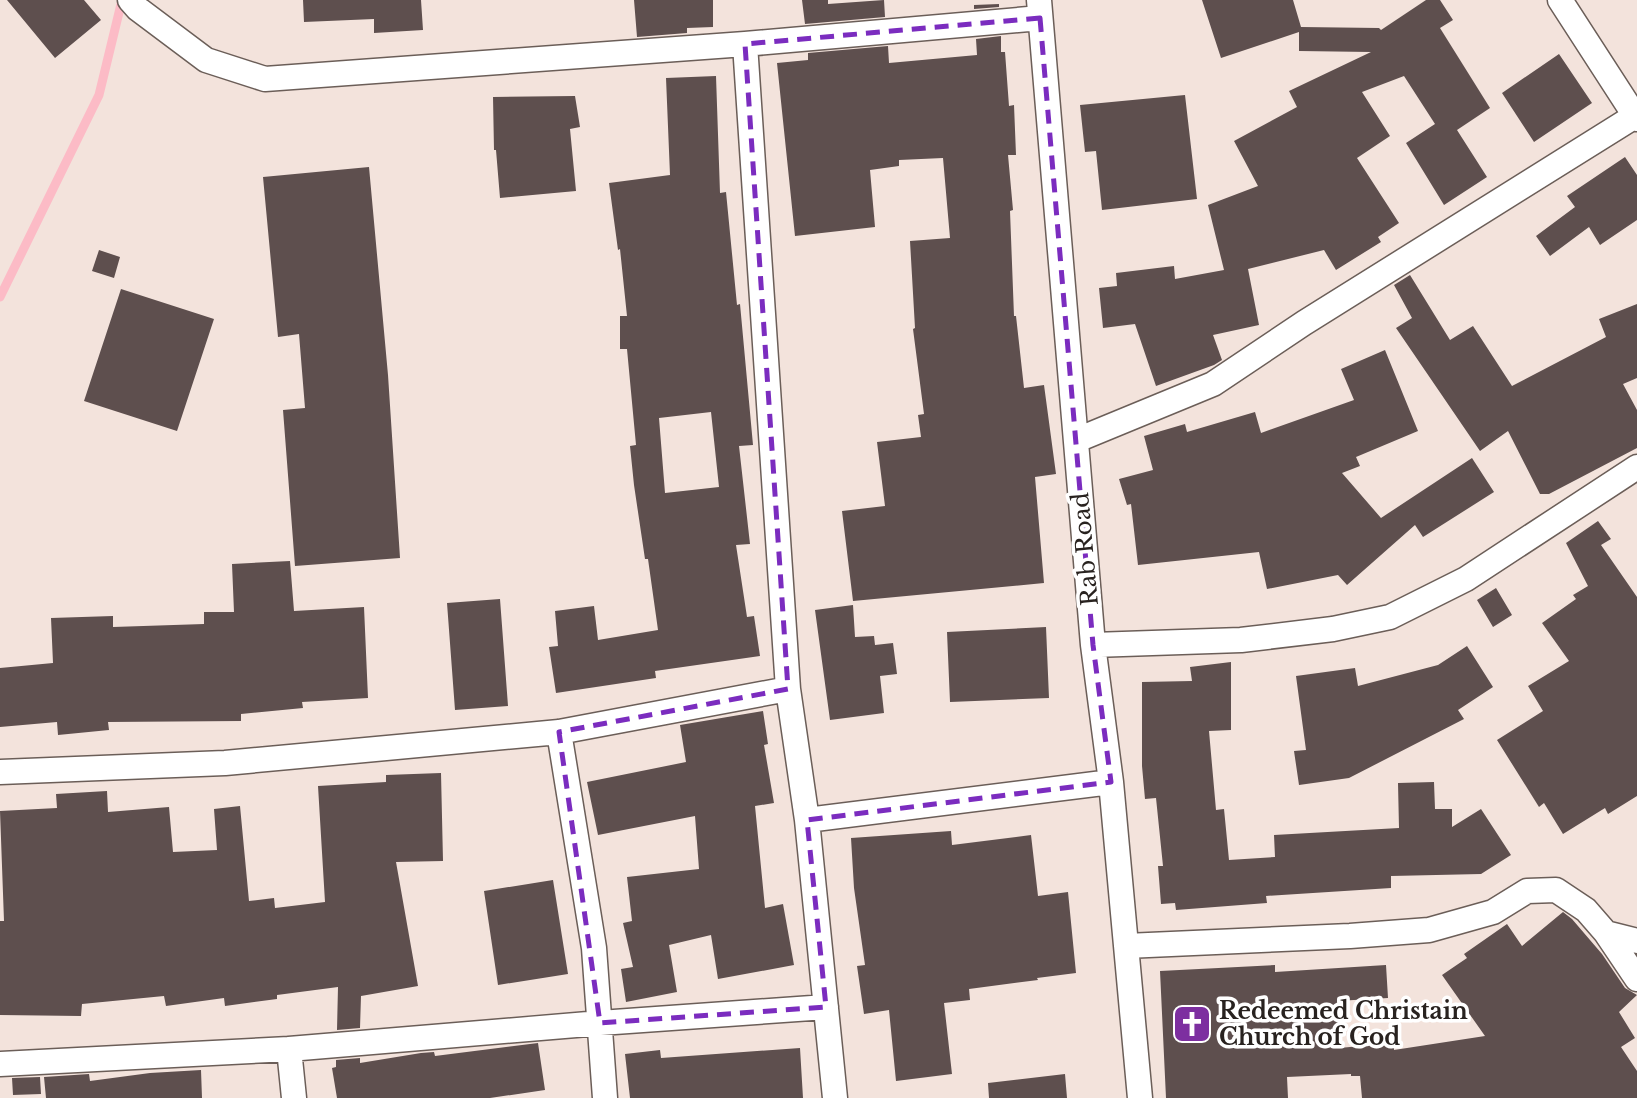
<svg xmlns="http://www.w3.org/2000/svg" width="1637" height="1098" viewBox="0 0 1637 1098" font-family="'Libre Baskerville',serif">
<rect width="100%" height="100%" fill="#f3e3dc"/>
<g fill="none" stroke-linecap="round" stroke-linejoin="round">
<path stroke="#fcbbc6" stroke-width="9" d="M 0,297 L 99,95 L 122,0"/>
</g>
<path fill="#5e4f4e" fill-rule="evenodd" d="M 7,0 L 84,0 L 101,20 L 55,58 Z
M 303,0 L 421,0 L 423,30 L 374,33 L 374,19 L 304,22 Z
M 634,0 L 713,0 L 713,27 L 687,28 L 687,33 L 637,37 Z
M 802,0 L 828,0 L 828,4 L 884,0 L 885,17 L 805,24 Z
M 1202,0 L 1293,0 L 1301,27 L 1379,28 L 1381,30 L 1426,0 L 1440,0 L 1453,20 L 1440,28 L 1490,108 L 1457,130 L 1487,177 L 1444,205 L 1406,143 L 1435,124 L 1404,76 L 1362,92 L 1390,136 L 1357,158 L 1399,223 L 1378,237 L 1381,242 L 1336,270 L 1324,250 L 1248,269 L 1259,325 L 1213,335 L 1222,360 L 1214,365 L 1156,386 L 1135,324 L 1103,328 L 1099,288 L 1117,286 L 1116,273 L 1174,266 L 1175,279 L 1224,270 L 1208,205 L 1258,186 L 1234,141 L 1297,107 L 1289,91 L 1371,52 L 1299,51 L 1299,32 L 1221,58 Z
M 999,4 L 999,7 L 974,9 L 974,5 Z
M 1001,36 L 1001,52 L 1005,52 L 1009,106 L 1014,105 L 1016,155 L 1008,155 L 1013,210 L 1010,211 L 1014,316 L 1016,316 L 1024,388 L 1044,385 L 1056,474 L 1035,477 L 1044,583 L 853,601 L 842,511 L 885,506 L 877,442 L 921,437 L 918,415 L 924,414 L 913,329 L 915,328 L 910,241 L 950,238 L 943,158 L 899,160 L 899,166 L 870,170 L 875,227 L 795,236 L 777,63 L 808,60 L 808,53 L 888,46 L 889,63 L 977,55 L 976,39 Z
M 1559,54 L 1592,103 L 1534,142 L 1502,93 Z
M 716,76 L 720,193 L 726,192 L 737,305 L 740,304 L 753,445 L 739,446 L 750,544 L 736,545 L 747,617 L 754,616 L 760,656 L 655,671 L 656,678 L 556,693 L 549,647 L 558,646 L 555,611 L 594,606 L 598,640 L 658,630 L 648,559 L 645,559 L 634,485 L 630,446 L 636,445 L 627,349 L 620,349 L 620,316 L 627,316 L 620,249 L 618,250 L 609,183 L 670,175 L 666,78 ZM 711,412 L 719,487 L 665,493 L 659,418 Z
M 1185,95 L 1197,199 L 1102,210 L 1096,151 L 1085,152 L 1080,105 Z
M 575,96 L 580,127 L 570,129 L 576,191 L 500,198 L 496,150 L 494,150 L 493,97 Z
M 1625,157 L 1637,175 L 1637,220 L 1600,245 L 1589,227 L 1550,256 L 1536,236 L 1575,207 L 1567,196 Z
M 369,167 L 388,375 L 400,558 L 295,566 L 283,410 L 305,408 L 299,334 L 278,337 L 263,177 Z
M 99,250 L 120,257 L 114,278 L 92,271 Z
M 1410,275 L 1450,340 L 1473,326 L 1512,386 L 1606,337 L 1599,319 L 1637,304 L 1637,378 L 1623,384 L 1637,410 L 1637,448 L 1549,494 L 1540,494 L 1508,431 L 1480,451 L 1396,328 L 1412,318 L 1394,285 Z
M 121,289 L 214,319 L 177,431 L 84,401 Z
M 1385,350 L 1418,431 L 1356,457 L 1360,466 L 1342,473 L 1381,518 L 1472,458 L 1494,492 L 1423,537 L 1415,525 L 1347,585 L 1338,575 L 1267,589 L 1259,552 L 1138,565 L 1131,504 L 1127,505 L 1119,479 L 1153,470 L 1144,436 L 1185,424 L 1187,432 L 1255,412 L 1261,433 L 1354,400 L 1341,369 Z
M 1598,521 L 1611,539 L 1601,545 L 1637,597 L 1637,796 L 1608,814 L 1605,808 L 1563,834 L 1544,803 L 1539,807 L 1497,740 L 1543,711 L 1528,686 L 1569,661 L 1542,623 L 1576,599 L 1573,595 L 1588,586 L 1566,543 Z
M 290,561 L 294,611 L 364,607 L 368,698 L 302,702 L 303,708 L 241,714 L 241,721 L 108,722 L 109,730 L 58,735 L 57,722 L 0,727 L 0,668 L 53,663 L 51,618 L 113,616 L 113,627 L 204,624 L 204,612 L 234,612 L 232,564 Z
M 1496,588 L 1512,615 L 1493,627 L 1477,600 Z
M 500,599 L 508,706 L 455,710 L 447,603 Z
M 853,605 L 855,637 L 874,636 L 875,645 L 893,643 L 897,674 L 880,676 L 884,713 L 830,720 L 815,610 Z
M 1046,627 L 1049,698 L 950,702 L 947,632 Z
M 1467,646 L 1493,687 L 1458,710 L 1464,719 L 1349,778 L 1299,785 L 1294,751 L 1306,750 L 1296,676 L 1355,668 L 1358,686 L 1438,665 Z
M 1231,662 L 1231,730 L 1209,731 L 1216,810 L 1224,809 L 1229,860 L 1275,857 L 1274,835 L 1399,828 L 1398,783 L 1434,782 L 1435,809 L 1452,809 L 1452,827 L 1481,809 L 1511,855 L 1481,874 L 1391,876 L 1391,888 L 1266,896 L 1267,903 L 1176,910 L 1175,903 L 1161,904 L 1158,866 L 1163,866 L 1156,798 L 1145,799 L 1142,766 L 1142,682 L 1192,681 L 1190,667 Z
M 763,711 L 768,744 L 764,745 L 774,803 L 755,806 L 765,908 L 783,904 L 794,965 L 718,979 L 711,935 L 669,945 L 677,992 L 626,1002 L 621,969 L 633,967 L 623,923 L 632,921 L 627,877 L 699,869 L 695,816 L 598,835 L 587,782 L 686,762 L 680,725 Z
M 441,773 L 443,861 L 396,862 L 418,986 L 361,996 L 360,1028 L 337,1030 L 338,987 L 277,995 L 277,999 L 225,1006 L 224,998 L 166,1006 L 164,996 L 82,1004 L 81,1016 L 0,1015 L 0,921 L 4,921 L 0,811 L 57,808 L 56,794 L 107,791 L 108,812 L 169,807 L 173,852 L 217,850 L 214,809 L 240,806 L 249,901 L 274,898 L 275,908 L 325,902 L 318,786 L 386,782 L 386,775 Z
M 951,831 L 952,845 L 1031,835 L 1038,896 L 1068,892 L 1076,973 L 1037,978 L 1038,980 L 969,989 L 970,1000 L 944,1003 L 952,1074 L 896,1081 L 889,1010 L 864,1014 L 857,966 L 865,965 L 854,888 L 851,838 Z
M 553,880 L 568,974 L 498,985 L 484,891 Z
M 1563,912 L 1572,919 L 1602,954 L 1625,988 L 1637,995 L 1619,1012 L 1635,1038 L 1621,1047 L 1637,1071 L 1637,1098 L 1362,1098 L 1360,1076 L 1351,1076 L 1351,1074 L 1287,1077 L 1288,1098 L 1166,1098 L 1160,971 L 1275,965 L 1275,972 L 1386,965 L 1388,998 L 1337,1001 L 1339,1048 L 1394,1043 L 1394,1050 L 1485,1036 L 1442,975 L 1467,958 L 1464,954 L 1507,924 L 1522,946 Z
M 538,1043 L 545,1090 L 490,1098 L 337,1098 L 332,1068 L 336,1067 L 336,1060 L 360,1058 L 360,1063 L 421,1053 L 434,1052 L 435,1056 Z
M 800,1048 L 803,1098 L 630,1098 L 625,1054 L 660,1050 L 661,1058 Z
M 201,1070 L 202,1098 L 46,1098 L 44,1077 L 89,1074 L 90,1081 L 150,1073 Z
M 1065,1074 L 1067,1098 L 989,1098 L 988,1083 Z
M 40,1077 L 41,1094 L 13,1095 L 12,1078 Z"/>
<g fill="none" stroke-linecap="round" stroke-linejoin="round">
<defs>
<path id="street" d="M 130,0 L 138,9 L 206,60 L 265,79 L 745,44 L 1040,18
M 1039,0 L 1093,645 L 1111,782 L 1140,1098
M 1560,0 L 1637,119
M 745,44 L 788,689 L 807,820 L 835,1098
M 1077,440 L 1213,384 L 1304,323 L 1635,116
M 1093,645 L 1241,640 L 1333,629 L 1390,617 L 1466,579 L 1637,467
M 559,732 L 594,948 L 605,1098
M 0,772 L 225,763 L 559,732 L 788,689
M 807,820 L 1111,782
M 1606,933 L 1637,941
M 1126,946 L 1350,936 L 1429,930 L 1493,912 L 1527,891 L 1556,890 L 1586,910 L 1606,933 L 1637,979
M 289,1049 L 294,1098
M 0,1064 L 289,1049 L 600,1023 L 826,1007"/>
</defs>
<use href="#street" stroke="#6b5e58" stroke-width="27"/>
<use href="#street" stroke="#fff" stroke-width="24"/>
</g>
<path fill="none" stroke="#7b2cbf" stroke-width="5" stroke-dasharray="14 9" stroke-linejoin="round" d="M 1040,18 L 1093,645 L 1111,782 L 807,820 L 826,1007 L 600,1023 L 559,732 L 788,689 L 745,44 Z"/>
<defs>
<symbol id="church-square" viewBox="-11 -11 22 22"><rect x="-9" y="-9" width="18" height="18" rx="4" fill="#7d2fa0" stroke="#fff"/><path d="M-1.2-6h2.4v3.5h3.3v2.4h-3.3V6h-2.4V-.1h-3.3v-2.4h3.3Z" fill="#fff"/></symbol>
</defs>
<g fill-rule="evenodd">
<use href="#church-square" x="1170" y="1002" width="44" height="44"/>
</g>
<g text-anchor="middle" stroke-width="7" stroke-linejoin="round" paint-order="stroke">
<g font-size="23" fill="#28221f" stroke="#fff">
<text transform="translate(1085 549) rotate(-95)" y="8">Rab Road</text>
</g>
<g font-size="23" font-weight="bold" fill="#28221f" stroke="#fff" text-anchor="start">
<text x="1219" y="1019">Redeemed Christain<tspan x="1219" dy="26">Church of God</tspan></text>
</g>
</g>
</svg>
